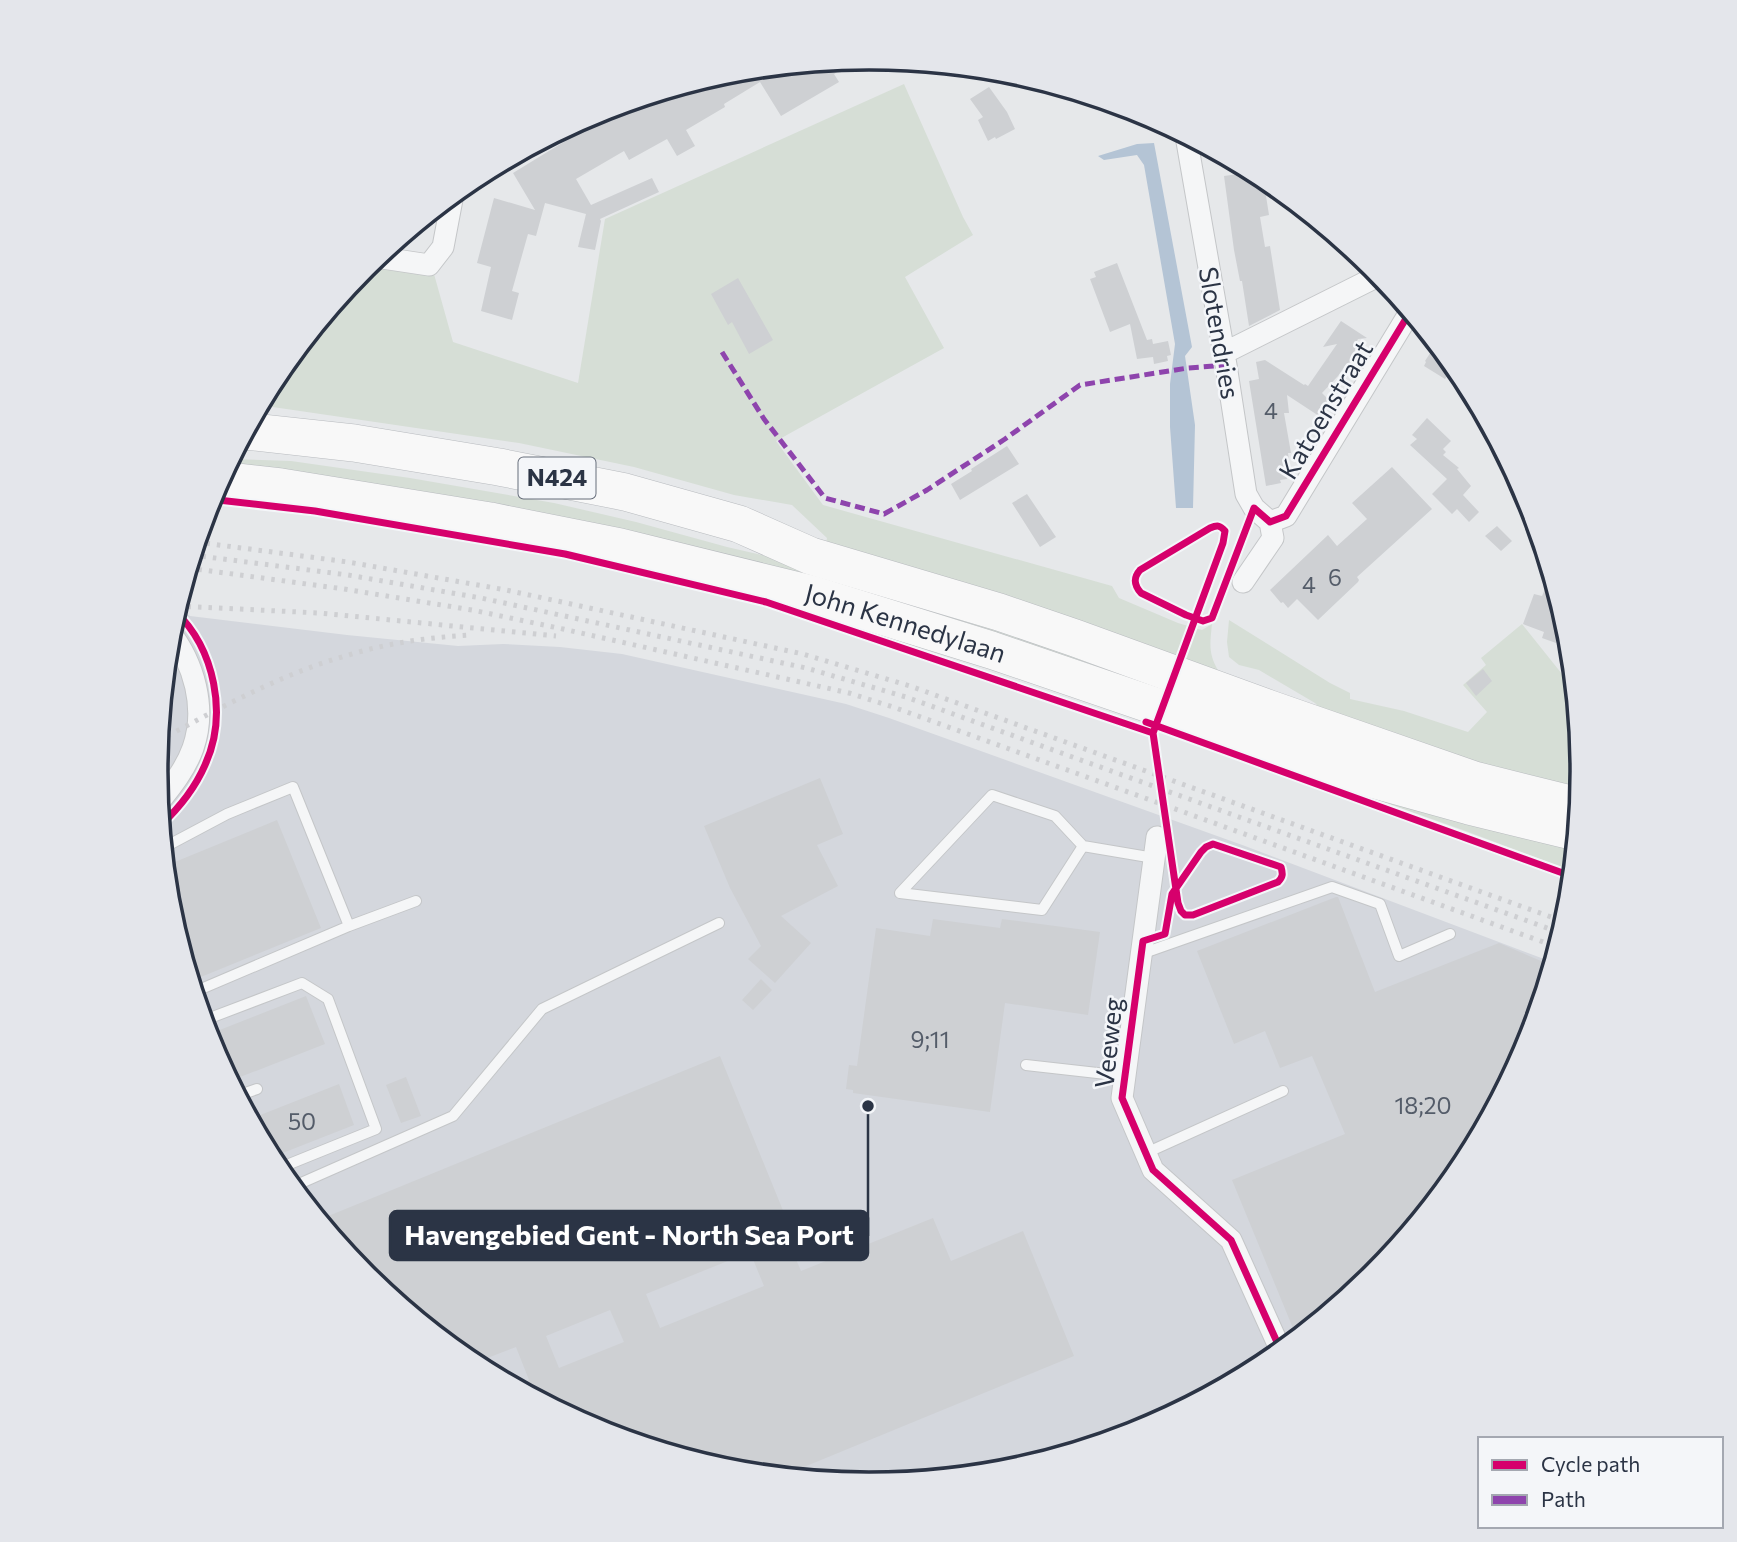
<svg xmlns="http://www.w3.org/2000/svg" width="1737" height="1542" viewBox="0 0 1737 1542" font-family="Commissioner,sans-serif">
<rect width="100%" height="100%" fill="#e6e8ea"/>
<path fill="#d4d7dd" d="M 177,607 L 190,616 L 347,635 L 458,646 L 503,644 L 560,647 L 622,654 L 846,704 L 889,718 L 1245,846 L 1552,962 L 1527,1044 L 1461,1168 L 1373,1276 L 1264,1364 L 1141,1430 L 1007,1471 L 868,1484 L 729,1470 L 595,1430 L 472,1364 L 364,1275 L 275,1167 L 209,1044 L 169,910 L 155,771 L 169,631 Z"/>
<path fill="#d6ded6" d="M 904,84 L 963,217 L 973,235 L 905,277 L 944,348 L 776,441 L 823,505 L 1112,586 L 1119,598 L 1178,623 L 1202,630 L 1212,624 C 1210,644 1208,654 1219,672 L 825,548 L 827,538 L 792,505 L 734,495 L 634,467 L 519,443 L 259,405 L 276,374 L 364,267 L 434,274 L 453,342 L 578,383 L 605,219 Z
M 230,459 L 291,461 L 410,478 L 554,503 L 636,522 L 727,547 L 800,564 L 1266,719 L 1083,669 L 224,471 Z
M 1229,620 L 1330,683 L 1350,693 L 1350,699 L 1404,711 L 1468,732 L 1487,712 L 1463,685 L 1486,665 L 1481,658 L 1522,624 L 1574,689 L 1582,771 L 1579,795 L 1328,717 L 1315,703 L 1259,670 L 1239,665 L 1229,657 L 1227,642 Z
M 1259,758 L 1575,844 L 1572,871 L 1463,830 Z"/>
<path fill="#b4c4d5" d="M 1154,143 L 1192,347 L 1185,356 L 1195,425 L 1193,508 L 1176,508 L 1170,427 L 1170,384 L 1175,344 L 1144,165 L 1137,155 L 1104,160 L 1098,156 L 1137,144 Z"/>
<path fill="#ced0d3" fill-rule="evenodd" d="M 859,59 L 834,74 L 839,82 L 781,116 L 760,82 L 724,104 L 725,107 L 686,130 L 695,146 L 677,156 L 667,139 L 629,160 L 624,151 L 576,179 L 591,205 L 652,178 L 659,192 L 600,219 L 601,221 L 595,250 L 578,247 L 586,214 L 545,203 L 536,236 L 528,234 L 512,291 L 519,293 L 512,320 L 481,311 L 491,267 L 477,263 L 494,198 L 535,210 L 513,173 L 629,102 L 644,97 L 648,103 L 670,89 L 730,71 Z
M 989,87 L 1007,112 L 1015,129 L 996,139 L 995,137 L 988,141 L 978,120 L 983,117 L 970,99 Z
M 1253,172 L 1263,177 L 1269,215 L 1260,217 L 1265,247 L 1270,246 L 1280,310 L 1249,326 L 1242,281 L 1240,281 L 1234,250 L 1224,176 Z
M 1117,263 L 1147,340 L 1152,339 L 1153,344 L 1168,341 L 1171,355 L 1167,356 L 1168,361 L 1154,364 L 1153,357 L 1137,359 L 1130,324 L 1110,332 L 1090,279 L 1096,277 L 1094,272 Z
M 738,278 L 773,340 L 749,354 L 732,322 L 728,325 L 711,294 Z
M 1341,321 L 1367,338 L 1358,339 L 1356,343 L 1364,348 L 1352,366 L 1347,363 L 1338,376 L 1322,393 L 1329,400 L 1319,416 L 1287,395 L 1289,413 L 1284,413 L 1291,453 L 1288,453 L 1290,468 L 1287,479 L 1280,480 L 1281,483 L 1266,486 L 1249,381 L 1259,379 L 1256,362 L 1265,360 L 1304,385 L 1305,384 L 1308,386 L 1337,344 L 1323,347 Z
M 1436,344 L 1454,366 L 1445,379 L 1424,366 L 1426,362 L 1425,361 Z
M 1427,418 L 1451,441 L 1443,449 L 1446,452 L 1443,455 L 1459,468 L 1457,469 L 1471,486 L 1463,495 L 1479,512 L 1469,522 L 1457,509 L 1452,514 L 1432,494 L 1447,479 L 1410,445 L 1417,439 L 1412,435 Z
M 1007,446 L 1019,464 L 960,500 L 951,484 L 972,471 L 971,469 Z
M 1392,467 L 1432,509 L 1357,577 L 1359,580 L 1358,582 L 1318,620 L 1297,599 L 1288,608 L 1283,602 L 1281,603 L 1270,590 L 1328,535 L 1337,546 L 1367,519 L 1352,503 Z
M 1027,494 L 1056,537 L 1040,547 L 1012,503 Z
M 1497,526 L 1512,541 L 1501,551 L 1485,536 Z
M 1545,589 L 1556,592 L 1562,612 L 1556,626 L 1561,628 L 1556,643 L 1542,638 L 1544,632 L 1523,624 L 1534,594 L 1542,596 Z
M 1483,669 L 1492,681 L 1476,696 L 1466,683 Z
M 820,778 L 843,834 L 817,845 L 838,886 L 781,916 L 811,943 L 775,983 L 748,959 L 761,946 L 730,888 L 704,826 Z
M 277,820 L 321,928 L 191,981 L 169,910 L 165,866 Z
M 1336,897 L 1338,897 L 1375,992 L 1499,943 L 1548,964 L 1550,970 L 1527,1044 L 1461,1168 L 1373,1276 L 1297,1338 L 1232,1180 L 1345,1134 L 1312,1056 L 1280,1068 L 1265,1031 L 1234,1044 L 1197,951 Z
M 933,919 L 1000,928 L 1002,919 L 1100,932 L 1088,1015 L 1005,1003 L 990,1112 L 853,1093 L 853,1090 L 846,1089 L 849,1065 L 857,1066 L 876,928 L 930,936 Z
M 761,979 L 772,990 L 753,1010 L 742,1000 Z
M 306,996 L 325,1044 L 230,1081 L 209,1044 L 207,1035 Z
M 720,1056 L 793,1235 L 787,1238 L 801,1271 L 933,1218 L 951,1261 L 1023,1231 L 1074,1356 L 782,1476 L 729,1470 L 595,1430 L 514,1386 L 529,1380 L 516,1347 L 472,1364 L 364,1275 L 325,1227 L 321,1219 ZM 750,1252 L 764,1286 L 660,1328 L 646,1294 ZM 610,1310 L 624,1342 L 559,1368 L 546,1336 Z
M 406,1077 L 421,1116 L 401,1123 L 386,1085 Z
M 339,1084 L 354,1125 L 270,1158 L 250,1119 Z"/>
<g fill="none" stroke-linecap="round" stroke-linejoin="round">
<defs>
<path id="lane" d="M 1083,846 L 1055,816 L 992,795 L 900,893 L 1042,910 L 1083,846 L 1154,858
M 163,848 L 227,814 L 293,787 L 349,926
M 1141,954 L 1332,887 L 1380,904 L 1399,956 L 1450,934
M 194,992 L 349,926 L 416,901
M 202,1021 L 302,983 L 328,999 L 376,1129 L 277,1169
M 1026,1065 L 1124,1076
M 237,1096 L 257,1089
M 1146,1153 L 1283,1091
M 292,1187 L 453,1116 L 542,1009 L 719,923"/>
<path id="street" d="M 1186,136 L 1226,365 L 1246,494 L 1254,508 L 1270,522
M 376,257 L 429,265 L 443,247 L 453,194
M 1224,353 L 1380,275
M 1270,522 L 1286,516 L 1410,312
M 1243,582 L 1273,538 L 1270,522
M 158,803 C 172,786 186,768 193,748 C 207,708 194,663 169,631
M 1157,837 L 1122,1098 L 1153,1170 L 1231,1240 L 1281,1351"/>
<g id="highway">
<path d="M 245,431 L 354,443 L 499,467 L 625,492 L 739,524 L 811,556 L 999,612 L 1075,638 L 1270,709 L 1474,780 L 1578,806"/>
<path id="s1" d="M 219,480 L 281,487 L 490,521 L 620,547 L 811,594 L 991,650 L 1357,775 L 1469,806 L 1576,832"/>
</g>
</defs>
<use href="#lane" stroke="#c4c6c8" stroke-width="12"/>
<use href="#street" stroke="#c4c6c8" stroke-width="23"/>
<use href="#highway" stroke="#b8bbbf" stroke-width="38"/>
<use href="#lane" stroke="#f5f6f7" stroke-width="10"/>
<use href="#street" stroke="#f5f6f7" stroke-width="21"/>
<use href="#highway" stroke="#f8f8f8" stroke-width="37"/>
<path stroke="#cecfd2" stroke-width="5" stroke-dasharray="3.5 7" stroke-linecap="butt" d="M 196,542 L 348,562 L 506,590 L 803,654 L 910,686 L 1565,922
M 192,555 L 348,575 L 481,598 L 806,668 L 906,697 L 1561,933
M 188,568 L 344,589 L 472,610 L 563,629 L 849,693 L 893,707 L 1557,947
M 177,606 L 319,613 L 556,636
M 158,741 C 218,709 279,675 345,656 C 387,643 430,637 473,635"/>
<path stroke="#8e44ad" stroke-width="5" stroke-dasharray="10 5" stroke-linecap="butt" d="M 722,352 L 764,419 L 825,498 L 884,514 L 927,490 L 1005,439 L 1080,385 L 1188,368 L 1226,365"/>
<defs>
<path id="cycleway" d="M 209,499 L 315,511 L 565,554 L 766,602 L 1153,733
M 1146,722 L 1571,876
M 161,825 C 179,808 195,788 205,765 C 228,715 215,649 175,611
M 1281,1351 L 1231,1240 L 1153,1170 L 1122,1098 L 1143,941 L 1165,934 L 1172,894 L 1201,852 L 1206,847 L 1213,844 L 1281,867 C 1283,874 1283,877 1278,882 L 1193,915 L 1185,915 L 1181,911 L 1178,903 L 1153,733 L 1223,543 L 1225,531 C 1220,525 1217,525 1210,528 L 1140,570 C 1133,578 1134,585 1141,593 L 1186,615 L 1203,621 L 1212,618 L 1254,508 L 1270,522 L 1286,516 L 1410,312"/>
</defs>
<use href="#cycleway" stroke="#f4f6f9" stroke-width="11"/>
<use href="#cycleway" stroke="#d6006c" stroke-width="7"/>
</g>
<g text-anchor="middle" stroke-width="5" stroke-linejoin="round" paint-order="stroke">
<g font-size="23" fill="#545c69">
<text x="1271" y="419">4</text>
<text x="1335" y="586">6</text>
<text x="1309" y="593">4</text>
<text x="930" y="1048">9;11</text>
<text x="1423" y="1114">18;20</text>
<text x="302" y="1130">50</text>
</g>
<rect fill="#f4f6f9" stroke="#676e7b" stroke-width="2" x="518.5" y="457.5" width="77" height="41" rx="5"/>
<g font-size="24" font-weight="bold" fill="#2b3445">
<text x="557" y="486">N424</text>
</g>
<g font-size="26" fill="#2b3445" stroke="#f4f6f9">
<text transform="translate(1219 333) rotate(80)" y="9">Slotendries</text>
<text transform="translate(1326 410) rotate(-59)" y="9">Katoenstraat</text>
<text dy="9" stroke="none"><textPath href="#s1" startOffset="702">John Kennedylaan</textPath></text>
<text transform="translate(1109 1043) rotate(-84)" y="9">Veeweg</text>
</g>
</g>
<path d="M0 0H1737V1542H0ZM168 771a701 701 0 1 1 1402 0a701 701 0 1 1-1402 0Z" fill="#e4e6eb" fill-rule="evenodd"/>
<path fill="none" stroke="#2b3445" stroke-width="3.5" d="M168 771a701 701 0 1 1 1402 0a701 701 0 1 1-1402 0Z"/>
<path fill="none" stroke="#2b3445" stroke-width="2.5" d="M868 1106L868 1236"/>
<circle fill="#2b3445" stroke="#f4f6f9" stroke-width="2.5" cx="868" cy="1106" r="7"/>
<rect fill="#2b3445" stroke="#2b3445" stroke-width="2.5" x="390" y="1211" width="478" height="49" rx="7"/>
<g font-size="28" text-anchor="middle" font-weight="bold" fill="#fff">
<text x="629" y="1245">Havengebied Gent - North Sea Port</text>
</g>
<rect x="1478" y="1437" width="245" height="91" fill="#f4f6f9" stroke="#a4a8b1" stroke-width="2"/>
<rect x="1492" y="1460" width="35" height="10" fill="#d6006c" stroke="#a4a8b1" stroke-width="2"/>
<text x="1541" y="1472" font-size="21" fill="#2b3445">Cycle path</text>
<rect x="1492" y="1495" width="35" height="10" fill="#8e44ad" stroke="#a4a8b1" stroke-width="2"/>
<text x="1541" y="1507" font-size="21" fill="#2b3445">Path</text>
</svg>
